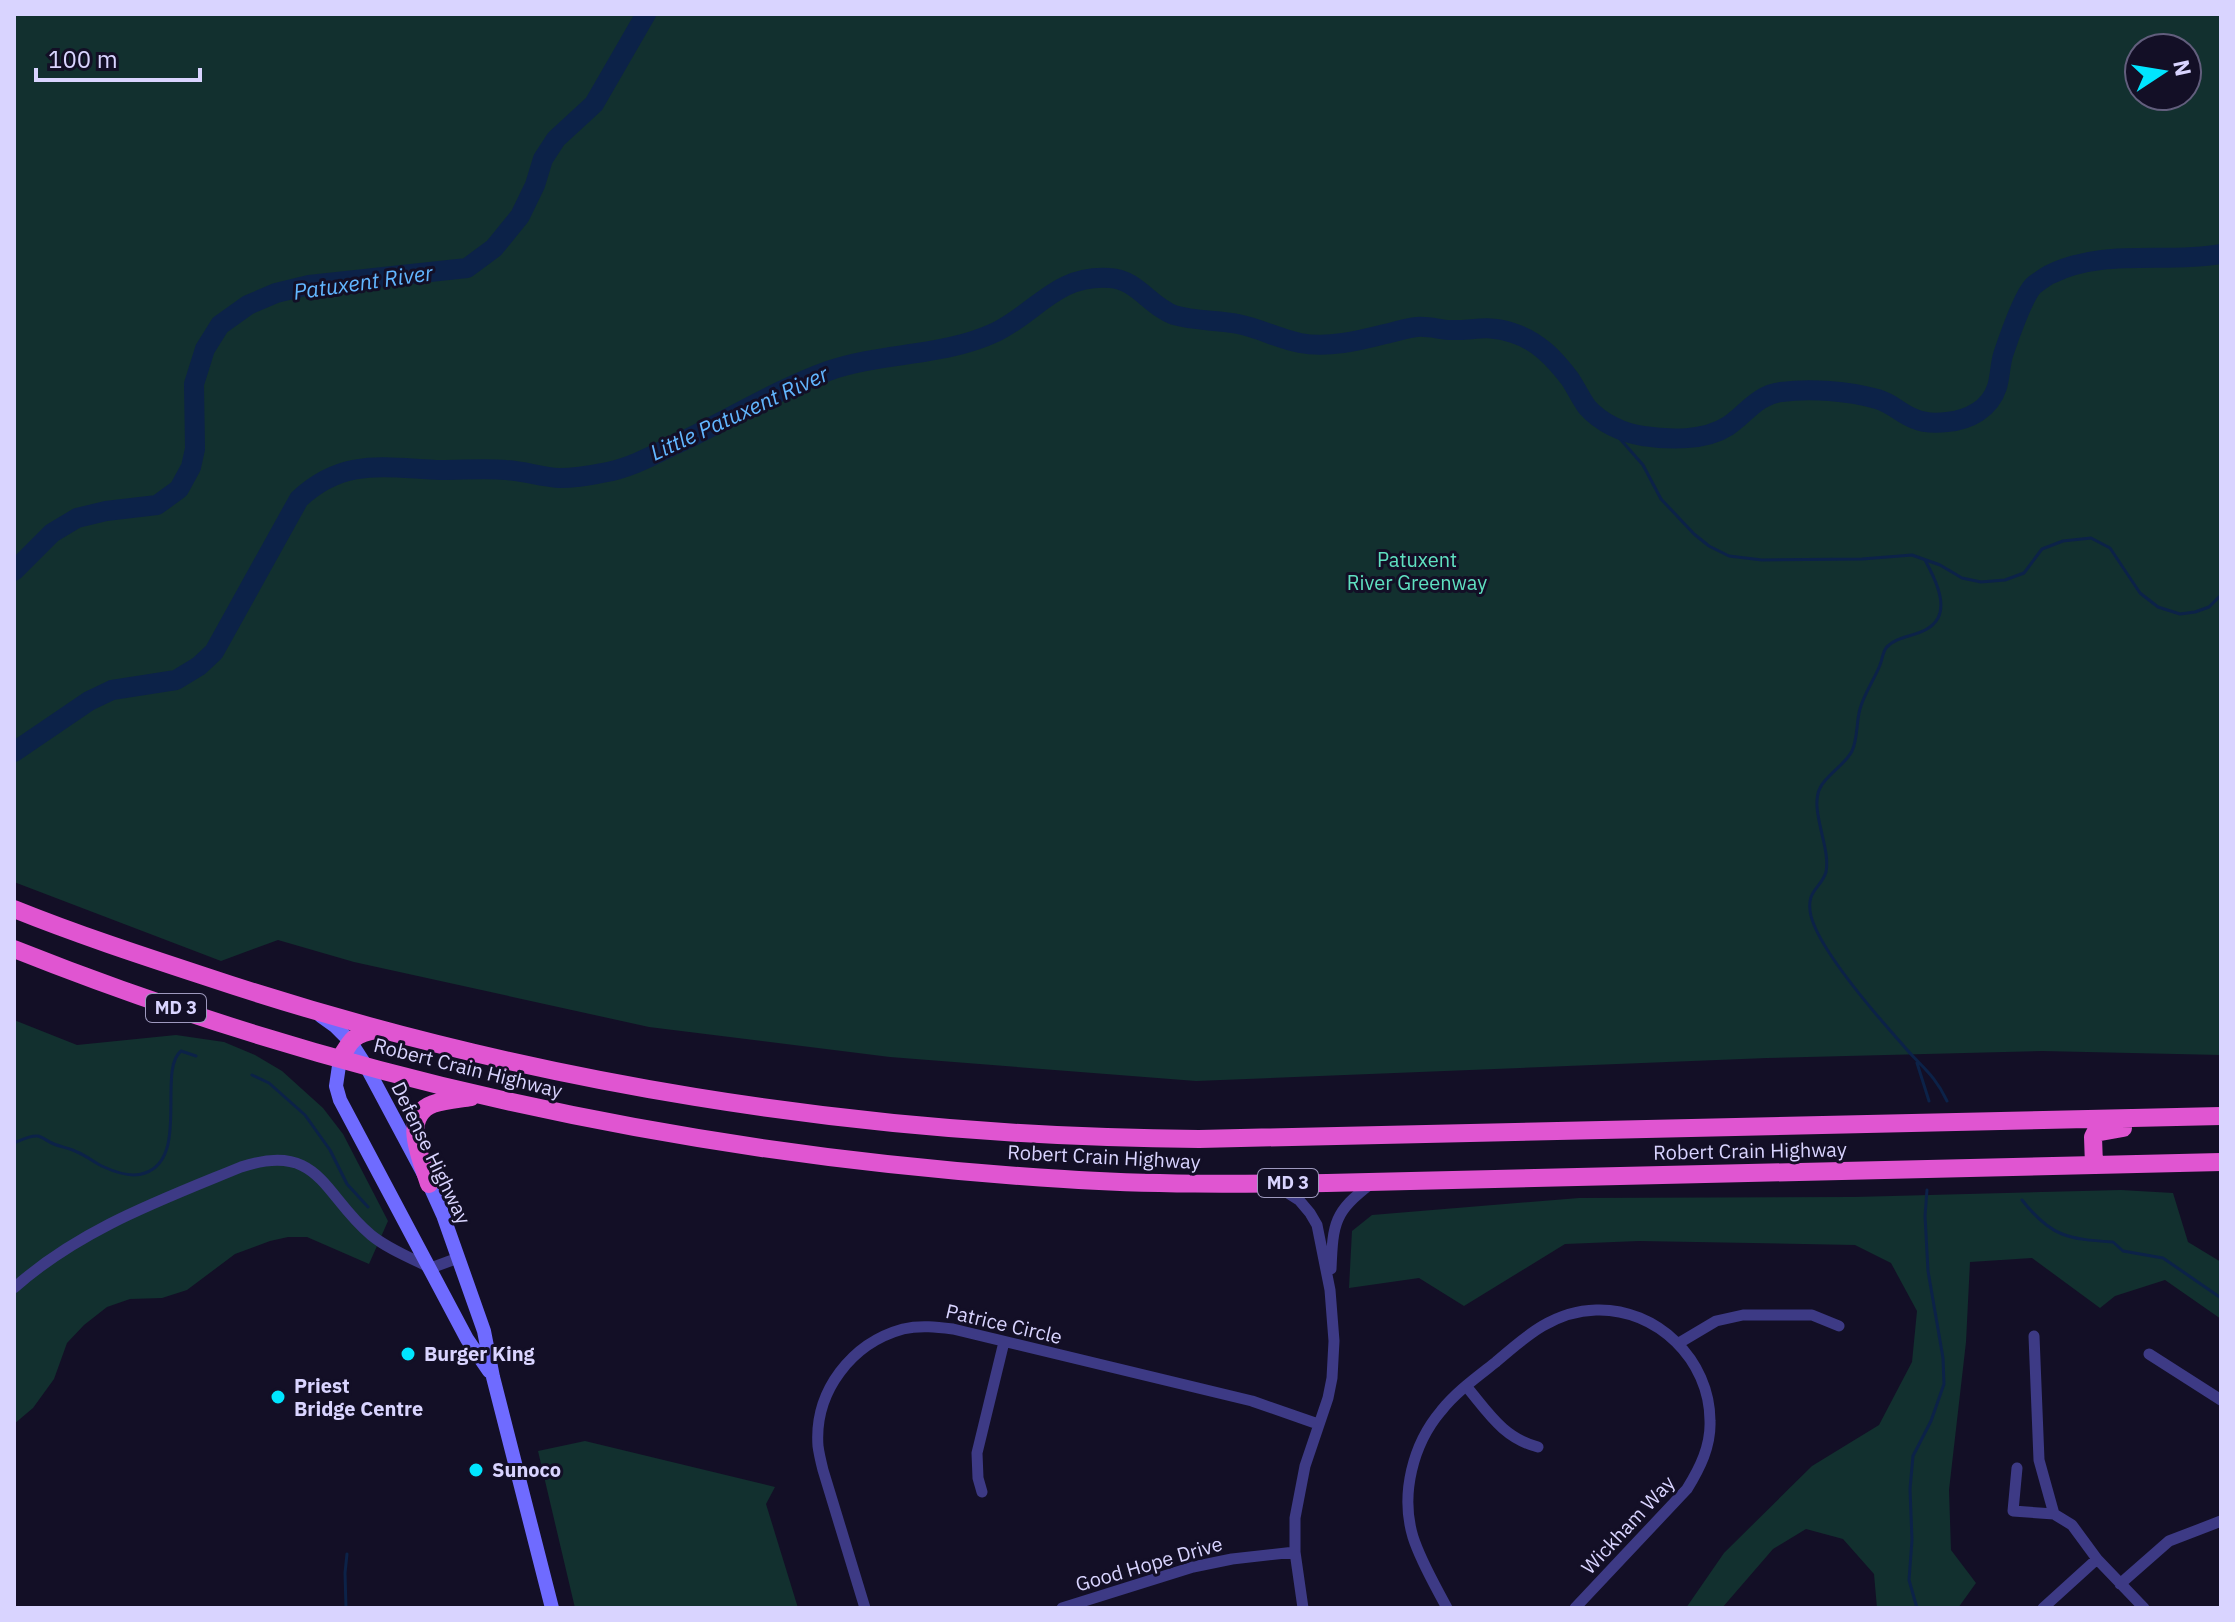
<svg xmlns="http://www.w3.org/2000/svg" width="2235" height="1622" viewBox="0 0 2235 1622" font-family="'IBM Plex Sans',sans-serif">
<rect width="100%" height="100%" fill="#130f26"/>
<path fill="#12302f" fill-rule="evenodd" d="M 14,14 L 2221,14 L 2221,1055 L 2042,1051 L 1767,1058 L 1196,1081 L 890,1057 L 649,1027 L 354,962 L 278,940 L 221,961 L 14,882 ZM 2187,48 L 2187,96 L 2139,96 L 2139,48 Z
M 14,1020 L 77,1045 L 176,1035 L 224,1042 L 255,1055 L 282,1071 L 323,1108 L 343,1134 L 388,1221 L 369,1264 L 307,1237 L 288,1237 L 270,1241 L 235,1254 L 187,1290 L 162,1298 L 130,1299 L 107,1307 L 84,1325 L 67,1343 L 54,1379 L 33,1408 L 14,1424 Z
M 2121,1190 L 2173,1193 L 2188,1242 L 2221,1262 L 2221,1319 L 2165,1280 L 2115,1296 L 2100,1308 L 2032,1258 L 1970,1262 L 1966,1342 L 1949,1490 L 1951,1550 L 1976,1583 L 1958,1608 L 1877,1608 L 1874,1574 L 1843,1539 L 1806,1529 L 1773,1549 L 1722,1608 L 1686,1608 L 1724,1553 L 1812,1466 L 1879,1425 L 1912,1362 L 1917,1311 L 1891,1263 L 1855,1245 L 1639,1241 L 1565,1244 L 1464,1306 L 1419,1278 L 1349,1288 L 1352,1231 L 1372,1215 L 1579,1198 L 1854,1197 Z
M 585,1441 L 775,1487 L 766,1504 L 798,1608 L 575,1608 L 538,1451 Z"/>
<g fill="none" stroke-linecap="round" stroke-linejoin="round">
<path stroke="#0c2248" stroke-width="3" d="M 1606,423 L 1643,465 L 1661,499 L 1694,534 L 1709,546 L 1729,556 L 1762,560 L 1862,559 L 1912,555 L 1940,565 L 1962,578 L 1981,582 L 2005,580 L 2024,573 L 2042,549 L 2063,541 L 2091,538 L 2110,548 L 2140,593 L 2158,607 L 2180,614 L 2195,612 L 2209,607 L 2221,595
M 1925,560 C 1933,575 1947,601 1938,618 C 1927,638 1898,633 1886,648 C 1883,652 1882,660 1880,665 C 1874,680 1864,694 1860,709 C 1856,723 1858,738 1852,751 C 1845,765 1826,775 1820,788 C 1809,810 1831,847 1826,872 C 1821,889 1805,890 1811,916 C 1820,951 1877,1016 1902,1044 C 1920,1066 1934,1073 1947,1101
M 1917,1063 L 1929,1101
M 252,1075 L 269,1083 L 305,1115 L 330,1150 L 347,1184 L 368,1207
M 14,1143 C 21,1140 30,1135 38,1136 C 43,1137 48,1142 54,1144 C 61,1147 70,1148 77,1152 C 87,1156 95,1163 104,1167 C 117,1173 132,1178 145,1173 C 190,1158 157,1070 181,1051 L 196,1056
M 2022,1200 C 2051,1237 2068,1239 2113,1242 L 2123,1251 L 2163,1258 L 2221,1298
M 346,1608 L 345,1573 L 347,1554
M 1917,1608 L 1909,1580 L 1912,1540 L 1910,1489 L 1913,1456 L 1931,1421 L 1944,1384 L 1943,1358 L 1928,1271 L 1925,1216 L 1927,1190"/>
<path stroke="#0c2248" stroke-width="20" d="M 14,571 L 52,533 L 77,518 L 106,511 L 157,505 L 179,489 L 191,467 L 195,449 L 194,384 L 205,349 L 220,325 L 248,305 L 276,293 L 309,285 L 467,268 L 494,248 L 520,216 L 535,185 L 543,159 L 556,139 L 594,104 L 646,14
M 14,752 L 89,701 L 112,690 L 176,680 L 199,666 L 214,652 L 299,499 C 344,457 385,468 441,470 C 463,470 485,468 506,470 C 524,471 541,477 559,478 C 573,478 588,476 602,473 C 627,469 650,457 672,446 C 725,422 773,391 828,371 C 882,352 943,357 996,332 C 1037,312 1057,274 1110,278 C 1136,279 1151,307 1174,315 C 1194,321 1217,320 1238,324 C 1259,328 1279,339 1300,343 C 1328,348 1358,341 1385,334 C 1395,332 1406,328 1417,327 C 1427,326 1438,329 1449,330 C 1474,331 1487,324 1513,333 C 1538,341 1554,358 1570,379 C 1576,388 1581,399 1587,407 C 1601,423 1623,433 1643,436 C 1669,440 1705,441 1728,426 C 1746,414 1757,395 1781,392 C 1811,388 1848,391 1877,399 C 1892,403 1901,414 1915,419 C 1924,423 1938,423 1947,422 C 1969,420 1990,409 1997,387 C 2000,377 2000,366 2003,355 C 2008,340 2023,297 2033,286 C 2034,285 2049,274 2051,274 C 2104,248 2165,264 2221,254"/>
<path stroke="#3d3a85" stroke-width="11" d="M 1277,1186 L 1299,1200 L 1310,1213 L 1317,1225 L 1330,1290 L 1334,1341 L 1332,1378 L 1328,1398 L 1305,1466 L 1295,1518 L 1295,1552 L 1303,1608
M 1331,1269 C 1333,1222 1334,1212 1372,1183
M 14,1288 C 80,1229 161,1200 241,1167 C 320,1141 323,1195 371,1235 C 388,1249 411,1258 431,1268 L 458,1258
M 2034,1336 L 2039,1460 L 2054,1514 L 2072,1525 L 2097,1559 L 2144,1608
M 1679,1343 L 1716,1321 L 1743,1315 L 1812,1315 L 1839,1326
M 2149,1354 L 2221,1400
M 1466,1386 C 1488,1412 1503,1438 1538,1447
M 2017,1468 L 2013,1511 L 2054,1514
M 982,1492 L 978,1478 L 977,1453 L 1004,1342
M 2120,1584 L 2169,1541 L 2221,1521
M 865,1608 L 823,1470 C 821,1462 819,1454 818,1446 C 814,1391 852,1343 903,1329 C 920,1325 937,1327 953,1329 L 1252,1401 L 1318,1424
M 1062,1608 L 1193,1567 L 1232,1559 L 1295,1552
M 1447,1608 C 1435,1585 1421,1562 1413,1537 C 1400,1494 1413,1444 1441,1411 C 1456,1392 1477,1377 1496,1362 C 1526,1336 1554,1311 1596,1310 C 1657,1308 1710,1360 1710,1421 C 1711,1446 1700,1468 1687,1489 L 1575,1608
M 2043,1608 L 2097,1559"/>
<path stroke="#6f6bff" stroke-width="14" d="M 321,1016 L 335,1026 L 350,1041 L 366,1066 L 429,1184 L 443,1215 L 484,1331 L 493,1377 L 552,1608
M 340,1059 L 336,1086 L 340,1100 L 467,1339 L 489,1371"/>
<path stroke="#e055d1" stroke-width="18" d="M 14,909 C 76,934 140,955 204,976 C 524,1083 861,1137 1199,1139 L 2221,1116
M 14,949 C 350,1083 704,1157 1064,1179 C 1151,1185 1239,1184 1327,1183 L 2221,1162
M 340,1059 C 351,1039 354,1034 377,1030
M 2094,1165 L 2093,1137 L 2095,1133 L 2123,1128
M 429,1184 C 422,1161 400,1116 433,1104 C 445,1100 459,1099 471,1097"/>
</g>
<g fill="#00e5ff" stroke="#130f26" stroke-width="3">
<circle cx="408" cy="1354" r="8"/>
<circle cx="278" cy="1397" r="8"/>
<circle cx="476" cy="1470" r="8"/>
</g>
<g text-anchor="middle" stroke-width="6" stroke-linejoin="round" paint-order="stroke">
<g fill="#130f26" stroke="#9e99be" stroke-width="2">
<rect x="146" y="994" width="60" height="28" rx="6"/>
<rect x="1258" y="1169" width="60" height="28" rx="6"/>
</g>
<g font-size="18" font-weight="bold" fill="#d9d4ff">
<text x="176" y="1014">MD 3</text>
<text x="1288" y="1189">MD 3</text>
</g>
<g font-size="20" fill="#5fe0c0" stroke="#130f26">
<text x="1417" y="567">Patuxent<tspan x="1417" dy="23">River Greenway</tspan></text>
</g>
<g font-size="20" fill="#d9d4ff" stroke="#130f26">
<text transform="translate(468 1068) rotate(14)" y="7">Robert Crain Highway</text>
<text transform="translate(1750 1151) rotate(-1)" y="7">Robert Crain Highway</text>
<text transform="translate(431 1153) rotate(64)" y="7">Defense Highway</text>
<text transform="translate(1104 1157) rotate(3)" y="7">Robert Crain Highway</text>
<text transform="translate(1004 1324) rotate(13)" y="7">Patrice Circle</text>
<text transform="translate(1628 1525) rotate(-47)" y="7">Wickham Way</text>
<text transform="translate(1149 1564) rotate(-16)" y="7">Good Hope Drive</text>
</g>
<g font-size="20" font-weight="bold" fill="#d9d4ff" stroke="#130f26" text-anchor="start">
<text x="424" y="1361">Burger King</text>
<text x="294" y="1393">Priest<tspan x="294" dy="23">Bridge Centre</tspan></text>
<text x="492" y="1477">Sunoco</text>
</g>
<g font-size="22" font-style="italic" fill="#62b6ff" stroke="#130f26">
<text transform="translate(363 282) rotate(-8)" y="8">Patuxent River</text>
<text transform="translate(739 413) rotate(-25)" y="8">Little Patuxent River</text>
</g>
</g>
<rect width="2235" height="1622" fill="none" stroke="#d9d4ff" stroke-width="32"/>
<g transform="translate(2163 72) rotate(78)"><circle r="38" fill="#130f26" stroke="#625e7d" stroke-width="2"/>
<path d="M0-6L14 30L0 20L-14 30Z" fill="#00e5ff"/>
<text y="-12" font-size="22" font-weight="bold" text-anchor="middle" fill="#d9d4ff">N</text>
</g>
<path d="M36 68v12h164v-12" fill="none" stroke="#d9d4ff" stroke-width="4"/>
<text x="48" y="68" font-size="24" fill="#d9d4ff" stroke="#130f26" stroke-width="6" paint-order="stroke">100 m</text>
</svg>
